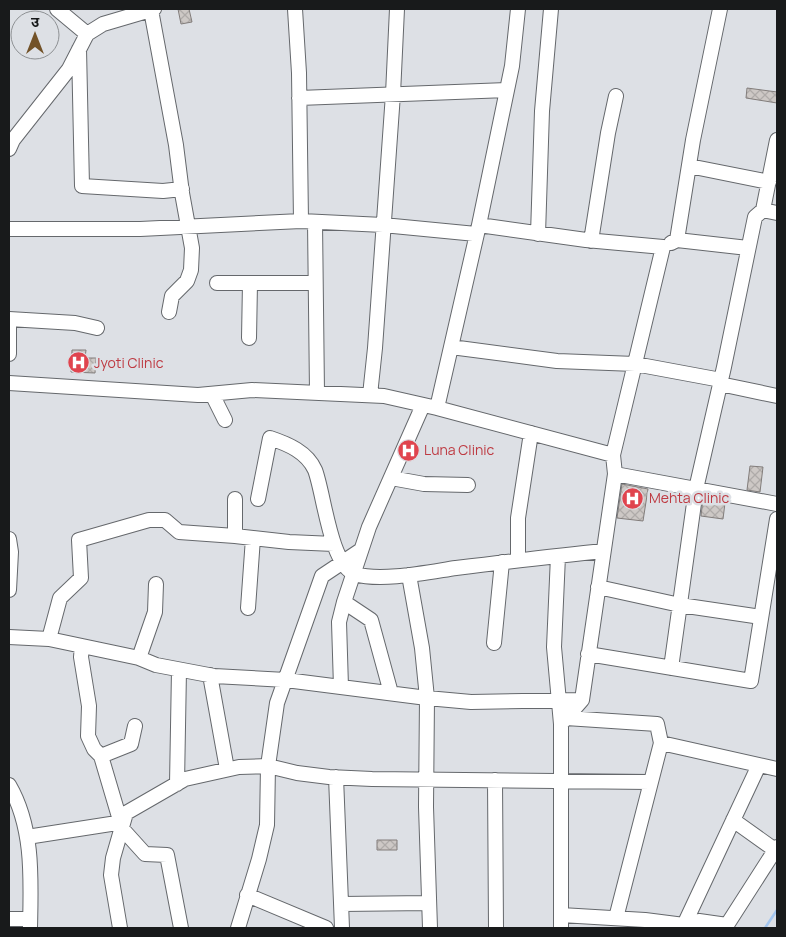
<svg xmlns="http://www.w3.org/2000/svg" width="786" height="937" viewBox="0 0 786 937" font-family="Manrope,'Noto Sans Devanagari',sans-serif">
<defs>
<pattern id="building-cross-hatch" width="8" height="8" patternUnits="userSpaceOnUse" patternTransform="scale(1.25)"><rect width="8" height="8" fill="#cdc8c5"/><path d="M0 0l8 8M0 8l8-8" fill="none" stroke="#afaba9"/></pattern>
</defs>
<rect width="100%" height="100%" fill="#dde0e5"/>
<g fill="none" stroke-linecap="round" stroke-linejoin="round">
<path stroke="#a4c6ef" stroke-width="2.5" d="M 765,928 L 777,910"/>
</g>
<path fill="url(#building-cross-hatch)" stroke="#827d7b" d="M 178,9 L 189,9 L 192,22 L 181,24 Z
M 747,88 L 777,92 L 777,103 L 746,98 Z
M 72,350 L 86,350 L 85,358 L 96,358 L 95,373 L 71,372 Z
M 750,466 L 763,467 L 760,492 L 747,490 Z
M 622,484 L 648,489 L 643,521 L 617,518 Z
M 703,499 L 725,503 L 723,519 L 701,516 Z
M 377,840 L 397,840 L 397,850 L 377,850 Z"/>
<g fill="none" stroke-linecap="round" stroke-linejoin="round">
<defs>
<path id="minor" d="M 57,9 L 87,34
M 295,9 L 299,73 L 301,221
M 151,10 L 176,145 L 182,193 L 192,248 L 191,270 L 187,281 L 172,296 L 169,312
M 79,49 L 82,186 L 163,191 L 182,189
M 299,98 L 507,90
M 777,140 L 763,210 L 777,213
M 9,149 L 13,140 L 69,69 L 87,34 L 103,24 L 154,9
M 689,166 L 769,182
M 315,222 L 317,392
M 479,225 L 586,240 L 663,247 L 613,455 L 615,474 L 582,700 L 561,724 L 561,928
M 9,229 L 140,229 L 301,221 L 383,225 L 476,234
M 538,234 L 542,111 L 551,9
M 677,240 L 693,140 L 720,9
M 591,241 L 608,133 L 616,96
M 671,243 L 677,240 L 748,248
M 217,283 L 315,283
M 9,319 L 75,323 L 97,328
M 9,322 L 9,354
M 249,338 L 250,283
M 451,347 L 557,361 L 635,364 L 721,380
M 9,383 L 198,395 L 252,390 L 384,396 L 437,408 L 613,455
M 720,384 L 777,396
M 212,394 L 225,420
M 370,395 L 375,348 L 393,94 L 397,9
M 437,408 L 479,225 L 512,66 L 518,9
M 615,474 L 777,504
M 391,478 L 424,484 L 468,485
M 235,499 L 235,536 L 289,542 L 334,544
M 258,499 L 270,438 C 288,444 307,452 315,470 C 324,493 330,565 355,574 C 381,582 429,572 456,568 C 505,562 554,556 603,551
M 9,539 L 11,552 L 9,590
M 558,556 L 554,647 L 561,724
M 518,560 L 518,518 L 531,433
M 409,575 L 422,648 L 427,698 L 426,807 L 430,928
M 156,584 L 155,612 L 139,658 L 156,665 L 214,676 L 286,680 L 427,698 L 471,702 L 582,700
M 598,587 L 680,605 L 761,617
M 344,602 L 371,620 L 391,693
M 248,608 L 253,538
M 9,637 L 49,639 L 139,658
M 49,639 L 60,598 L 81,578 L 79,540 L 149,520 L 165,520 L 179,532 L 235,536
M 494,643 L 502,562
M 82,646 L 81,657 L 89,706 L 88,736 L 94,749 L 101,756
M 588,654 L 751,681 L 777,519
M 671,668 L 696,489 L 724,367 L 755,217 L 763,210
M 210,675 L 227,769
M 341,687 L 339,622 L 344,602 L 369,527 L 423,405
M 566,718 L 657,724 L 661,743 L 616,918
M 661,743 L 777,769
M 336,777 L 342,928
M 495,780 L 496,928
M 177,784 L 179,670
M 9,785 C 34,828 31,880 30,928
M 733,820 L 775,850
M 122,827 L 101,756 L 131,744 L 135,726
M 27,837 L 117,823 L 145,854 L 167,855 L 181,928
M 247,895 L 326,928
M 341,904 L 429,903
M 561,915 L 645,920 L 684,925 L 699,921 L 727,925 L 777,847
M 9,919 L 30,919
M 684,925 L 759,765
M 120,928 L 111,875 L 113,858 L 126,813 L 185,779 L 239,767 L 268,766 L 297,773 L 329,777 L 372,779 L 650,782
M 238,928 L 259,859 L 267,825 L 268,766 L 277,703 L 322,576 L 361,550"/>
</defs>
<use href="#minor" stroke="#65686c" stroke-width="16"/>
<use href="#minor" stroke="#fff" stroke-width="14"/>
</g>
<defs>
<symbol id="hospital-disc" viewBox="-11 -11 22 22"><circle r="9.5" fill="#e0444e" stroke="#dde0e5"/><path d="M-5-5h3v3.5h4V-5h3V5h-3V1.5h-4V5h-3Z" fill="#fff"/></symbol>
</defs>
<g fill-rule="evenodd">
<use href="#hospital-disc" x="66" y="350" width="25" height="25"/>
<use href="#hospital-disc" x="396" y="438" width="25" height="25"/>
<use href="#hospital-disc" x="620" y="486" width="25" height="25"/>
</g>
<g text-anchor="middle" stroke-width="5" stroke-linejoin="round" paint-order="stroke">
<g font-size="14" fill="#be3a42" stroke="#dde0e5" text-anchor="start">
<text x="94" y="368">Jyoti Clinic</text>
<text x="424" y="455">Luna Clinic</text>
<text x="649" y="503">Mehta Clinic</text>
</g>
</g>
<rect width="786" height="937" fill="none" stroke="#181a1b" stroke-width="20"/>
<g transform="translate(35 35)"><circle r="24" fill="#dde0e5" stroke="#8e9194"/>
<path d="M0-4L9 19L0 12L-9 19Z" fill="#725228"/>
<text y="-8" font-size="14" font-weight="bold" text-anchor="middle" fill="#181a1b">उ</text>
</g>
</svg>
